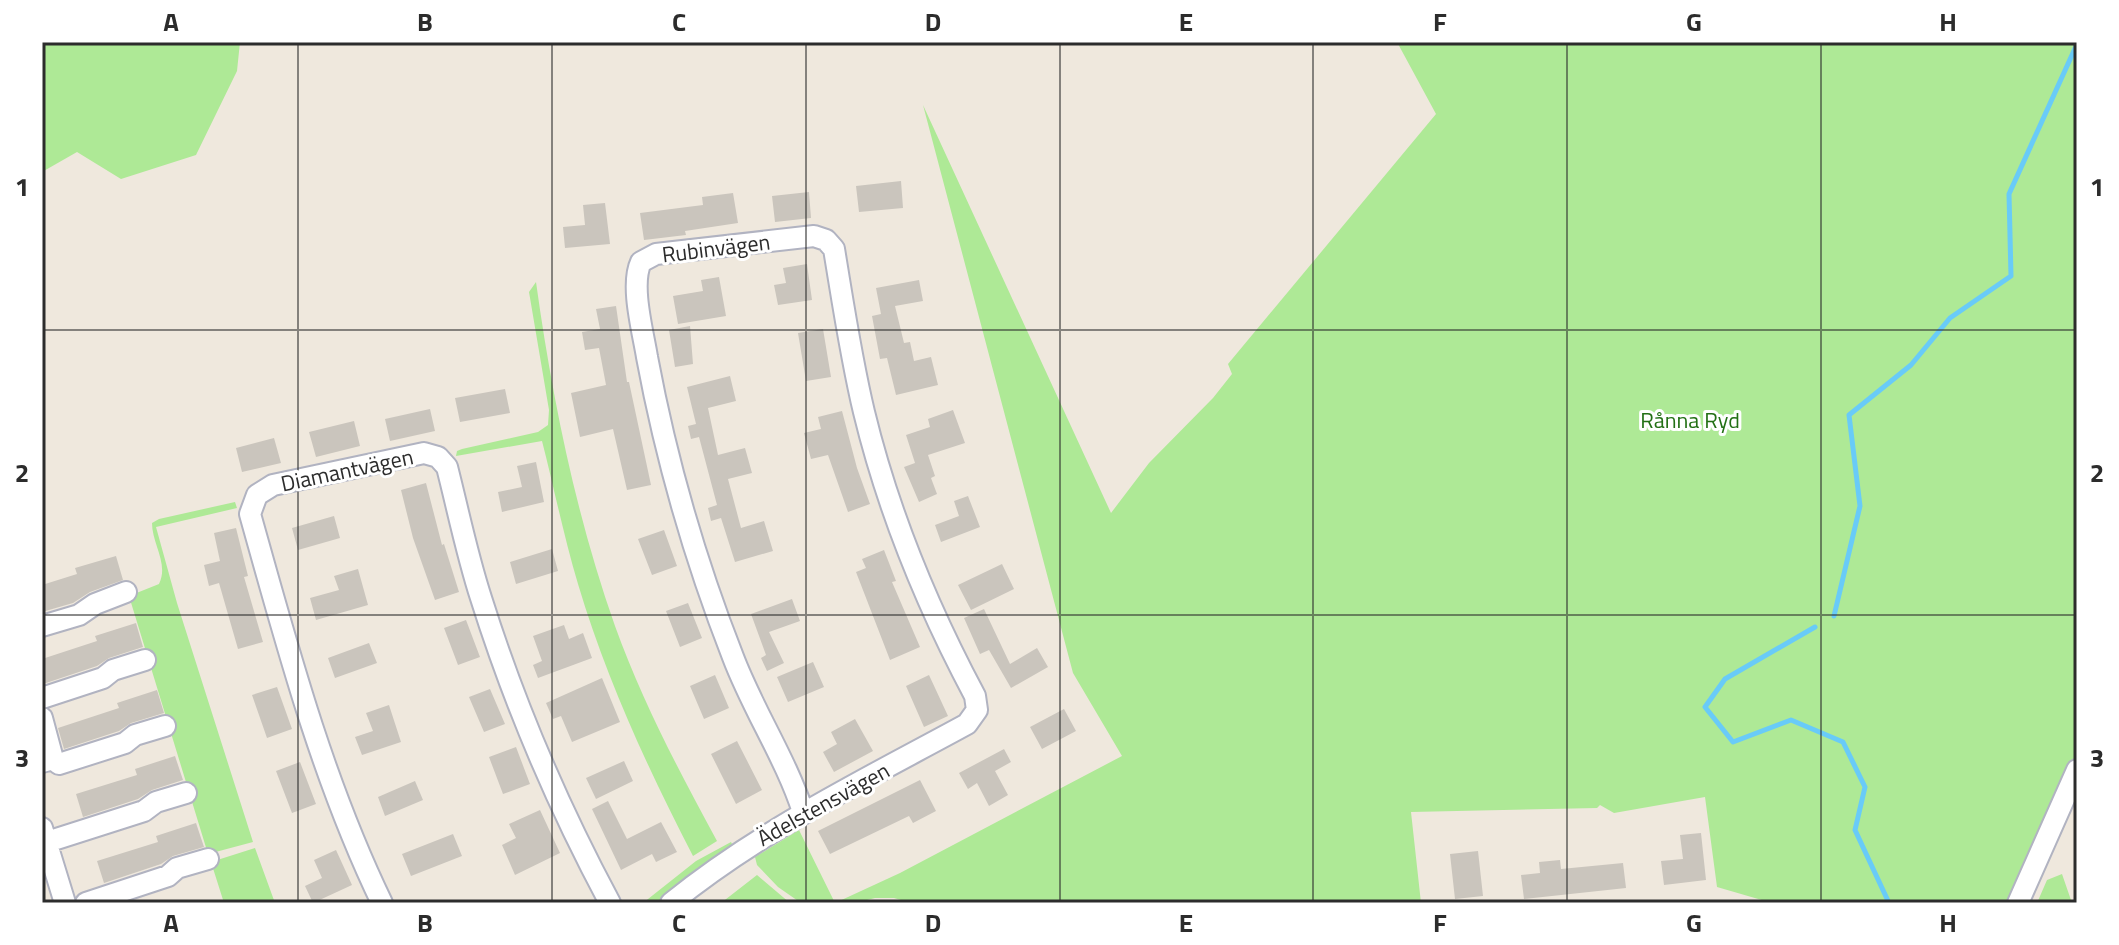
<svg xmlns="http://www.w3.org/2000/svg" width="2119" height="945" viewBox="0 0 2119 945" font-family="'Titillium Web',sans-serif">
<rect width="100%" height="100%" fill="#efe8dd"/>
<path fill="#aee996" d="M 42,42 L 240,42 L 237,71 L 196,155 L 121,179 L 77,152 L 42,172 Z
M 1397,42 L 2077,42 L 2077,793 L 2025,903 L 1772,903 L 1717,887 L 1705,797 L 1614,813 L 1600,805 L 1597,808 L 1411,812 L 1421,903 L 911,903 L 894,898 L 875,898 L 855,903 L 801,903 L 778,887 L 757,865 L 755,857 L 799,830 L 835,903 L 900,873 L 1122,756 L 1073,673 L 923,105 L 1111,513 L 1149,463 L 1213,398 L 1232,374 L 1228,364 L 1436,114 Z
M 536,282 C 552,397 576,516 615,626 C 642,701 679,771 717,841 L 693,856 C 648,769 606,678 578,584 C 564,537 554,488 542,441 L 456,456 L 457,451 L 462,449 L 538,432 L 548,425 L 549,410 L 529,292 Z
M 235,502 L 237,508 L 156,527 L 177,603 L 253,842 L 208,854 L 129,596 L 159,584 C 169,564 152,544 152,523 L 159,519 Z
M 731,842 L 733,846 L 657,903 L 643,903 L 696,861 Z
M 255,848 L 275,903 L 224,903 L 211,862 Z
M 2062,874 L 2072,903 L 2037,903 L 2047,880 Z
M 757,875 L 790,903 L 721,903 Z"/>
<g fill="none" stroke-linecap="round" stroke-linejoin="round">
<path stroke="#69cbf8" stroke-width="5" d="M 1834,616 L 1860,506 L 1849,415 L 1911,365 L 1950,318 L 2011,276 L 2009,194 L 2077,44
M 1815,627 L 1725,679 L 1705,707 L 1733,742 L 1791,720 L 1843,742 L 1865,787 L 1855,830 L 1889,903"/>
</g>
<path fill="#cac5bd" d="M 901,181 L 903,208 L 859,212 L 856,186 Z
M 809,192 L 811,218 L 775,222 L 772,196 Z
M 733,193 L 738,223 L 685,231 L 686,235 L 644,240 L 640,213 L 703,205 L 702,197 Z
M 605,203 L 610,244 L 565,248 L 563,227 L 585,225 L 583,205 Z
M 807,264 L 812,300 L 778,305 L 774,285 L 786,283 L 783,268 Z
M 719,277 L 726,316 L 678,324 L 673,296 L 703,291 L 701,280 Z
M 919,280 L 923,301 L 895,306 L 904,343 L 910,342 L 914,361 L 931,357 L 938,385 L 896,395 L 887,358 L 880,359 L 872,316 L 881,314 L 876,288 Z
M 616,306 L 627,382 L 629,382 L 651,485 L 627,490 L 613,429 L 580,437 L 571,393 L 606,385 L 599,348 L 585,350 L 582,332 L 600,329 L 596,309 Z
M 690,326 L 693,364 L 675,367 L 669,330 Z
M 823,329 L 831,377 L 806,381 L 798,333 Z
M 730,376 L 736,401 L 708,408 L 718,455 L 745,448 L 752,473 L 728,479 L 741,528 L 764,521 L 773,551 L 735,562 L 721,518 L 711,521 L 708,508 L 717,505 L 699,437 L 691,439 L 688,426 L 696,424 L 687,387 Z
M 505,389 L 510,413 L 460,422 L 455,398 Z
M 430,409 L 435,431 L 390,441 L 385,419 Z
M 953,410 L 965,443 L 928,455 L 935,476 L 931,478 L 937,494 L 919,502 L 904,467 L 915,463 L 906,435 L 930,427 L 928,419 Z
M 842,411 L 857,468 L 870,504 L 848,512 L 828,455 L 811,459 L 804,433 L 821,429 L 818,417 Z
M 354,421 L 360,446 L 316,457 L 309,432 Z
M 274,438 L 281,463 L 242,472 L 236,448 Z
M 536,462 L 544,502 L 502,512 L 498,492 L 522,487 L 517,466 Z
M 426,483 L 442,545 L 444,544 L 459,592 L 435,600 L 413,538 L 401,490 Z
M 968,496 L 980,527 L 941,542 L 935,525 L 959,516 L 954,501 Z
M 334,516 L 340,538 L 298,550 L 292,528 Z
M 236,528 L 248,576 L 244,577 L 263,642 L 238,649 L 219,583 L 209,586 L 204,565 L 220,561 L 214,533 Z
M 664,530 L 677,566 L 652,575 L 638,539 Z
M 552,549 L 558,571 L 516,584 L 510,562 Z
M 884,550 L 896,581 L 892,582 L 920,647 L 890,660 L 856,572 L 866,568 L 862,559 Z
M 116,556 L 123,580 L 90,592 L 73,603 L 42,612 L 42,585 L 77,574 L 75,568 Z
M 1002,564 L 1014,589 L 971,610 L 958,585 Z
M 358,569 L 368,605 L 316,620 L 310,598 L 339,590 L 334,576 Z
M 792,599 L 800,621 L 769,632 L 784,663 L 767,671 L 761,658 L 766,655 L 751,614 Z
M 688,603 L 702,638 L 680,647 L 666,611 Z
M 984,609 L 1010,664 L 1037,648 L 1048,667 L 1011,688 L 989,650 L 980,654 L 964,618 Z
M 466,620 L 480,657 L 458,665 L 444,628 Z
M 136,623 L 143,647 L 109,658 L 97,666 L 43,684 L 42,659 L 97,641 L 95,636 Z
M 564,625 L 569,639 L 583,633 L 592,658 L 538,678 L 533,665 L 542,661 L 533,636 Z
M 369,643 L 377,663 L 335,678 L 328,658 Z
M 813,662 L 824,687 L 788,702 L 777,677 Z
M 715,675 L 729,708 L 704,719 L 690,686 Z
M 929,675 L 948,716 L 924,727 L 906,686 Z
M 602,678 L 620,722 L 572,742 L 561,716 L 553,719 L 546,703 Z
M 277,687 L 292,729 L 267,738 L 252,695 Z
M 490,689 L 505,724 L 484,732 L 469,697 Z
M 157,690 L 164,713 L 131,723 L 119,731 L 64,749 L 58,728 L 119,708 L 117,703 Z
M 389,705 L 401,742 L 362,755 L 355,737 L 373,731 L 366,713 Z
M 1064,709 L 1076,731 L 1042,749 L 1030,727 Z
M 855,719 L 873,751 L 834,772 L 823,752 L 837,744 L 831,732 Z
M 737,741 L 762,790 L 736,804 L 711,754 Z
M 516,747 L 530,784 L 503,794 L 489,757 Z
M 1004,749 L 1011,762 L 995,771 L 1008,795 L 989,806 L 977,783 L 968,789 L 959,773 Z
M 175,756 L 183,780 L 152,790 L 138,799 L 83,817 L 76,794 L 137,775 L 135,769 Z
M 624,761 L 633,781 L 596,799 L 586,778 Z
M 300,762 L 316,804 L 292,813 L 276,771 Z
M 920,780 L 936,811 L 913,823 L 909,816 L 830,854 L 818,831 Z
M 415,781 L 423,800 L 385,816 L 378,797 Z
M 608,801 L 627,839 L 661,822 L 677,852 L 656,862 L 652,854 L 621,870 L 592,809 Z
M 540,810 L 560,853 L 515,875 L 502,845 L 516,838 L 509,824 Z
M 196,823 L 204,847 L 173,856 L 161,864 L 104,883 L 97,861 L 158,842 L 156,836 Z
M 1701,833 L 1706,880 L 1664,885 L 1661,861 L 1683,859 L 1680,835 Z
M 453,834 L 462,856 L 411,876 L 402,854 Z
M 336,850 L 352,885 L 313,903 L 305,886 L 322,878 L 314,860 Z
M 1478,851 L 1483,896 L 1455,899 L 1450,854 Z
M 1560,860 L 1561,869 L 1623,863 L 1626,888 L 1524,899 L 1521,875 L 1540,873 L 1539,862 Z"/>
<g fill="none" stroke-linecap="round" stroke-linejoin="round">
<defs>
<path id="street" d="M 42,626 L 79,615 L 95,604 L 126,592
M 42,698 L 103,678 L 113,670 L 145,660
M 42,718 L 53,759 L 42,762
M 53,759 L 59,764 L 125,743 L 135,735 L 165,726
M 42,828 L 65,903
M 47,842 L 144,811 L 156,802 L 186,793
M 86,903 L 168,876 L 177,868 L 208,859
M 382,903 C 322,779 287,646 250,514 L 257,495 L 273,485 L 424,453 L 438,457 L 447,467 C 458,510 467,555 481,598 C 514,703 558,806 610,903
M 671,903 C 761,830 866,779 967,724 L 977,710 L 975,696 C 927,606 888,511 864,412 C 851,358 843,303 834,249 L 826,240 L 814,236 L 656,254 L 641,262 C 630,285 643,332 647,357 C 666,459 695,560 733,657 C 753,710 786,759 803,812
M 2018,903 L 2077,770"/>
</defs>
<use href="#street" stroke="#b1b3c1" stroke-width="24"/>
<use href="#street" stroke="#fff" stroke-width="20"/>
</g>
<path fill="none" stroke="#2c2c2c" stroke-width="2" stroke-opacity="0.55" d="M 298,42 L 298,903M 552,42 L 552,903M 806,42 L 806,903M 1060,42 L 1060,903M 1313,42 L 1313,903M 1567,42 L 1567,903M 1821,42 L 1821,903M 42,330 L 2077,330M 42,615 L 2077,615"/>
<g text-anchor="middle" stroke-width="6" stroke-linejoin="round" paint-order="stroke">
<g font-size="22" fill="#2c2c2c" stroke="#fff">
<text transform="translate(716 248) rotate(-7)" y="8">Rubinvägen</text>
<text transform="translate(347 470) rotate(-12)" y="8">Diamantvägen</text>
<text transform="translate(823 804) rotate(-29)" y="8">Ädelstensvägen</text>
</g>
<g font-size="22" fill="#237015" stroke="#fff">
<text x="1690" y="428">Rånna Ryd</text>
</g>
</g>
<rect width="2119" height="945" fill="none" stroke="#ffffff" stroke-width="88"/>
<rect x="44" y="44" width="2031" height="857" fill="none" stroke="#2c2c2c" stroke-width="3"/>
<g font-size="26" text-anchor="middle" font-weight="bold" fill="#2c2c2c">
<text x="171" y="31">A</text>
<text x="425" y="31">B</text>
<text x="679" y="31">C</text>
<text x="933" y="31">D</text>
<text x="1186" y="31">E</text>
<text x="1440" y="31">F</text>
<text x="1694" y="31">G</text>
<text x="1948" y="31">H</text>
<text x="22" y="196">1</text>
<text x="2097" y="196">1</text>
<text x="22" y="482">2</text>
<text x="2097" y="482">2</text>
<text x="22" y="767">3</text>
<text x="2097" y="767">3</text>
<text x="171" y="932">A</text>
<text x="425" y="932">B</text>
<text x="679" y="932">C</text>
<text x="933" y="932">D</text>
<text x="1186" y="932">E</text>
<text x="1440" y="932">F</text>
<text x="1694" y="932">G</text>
<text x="1948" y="932">H</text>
</g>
</svg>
